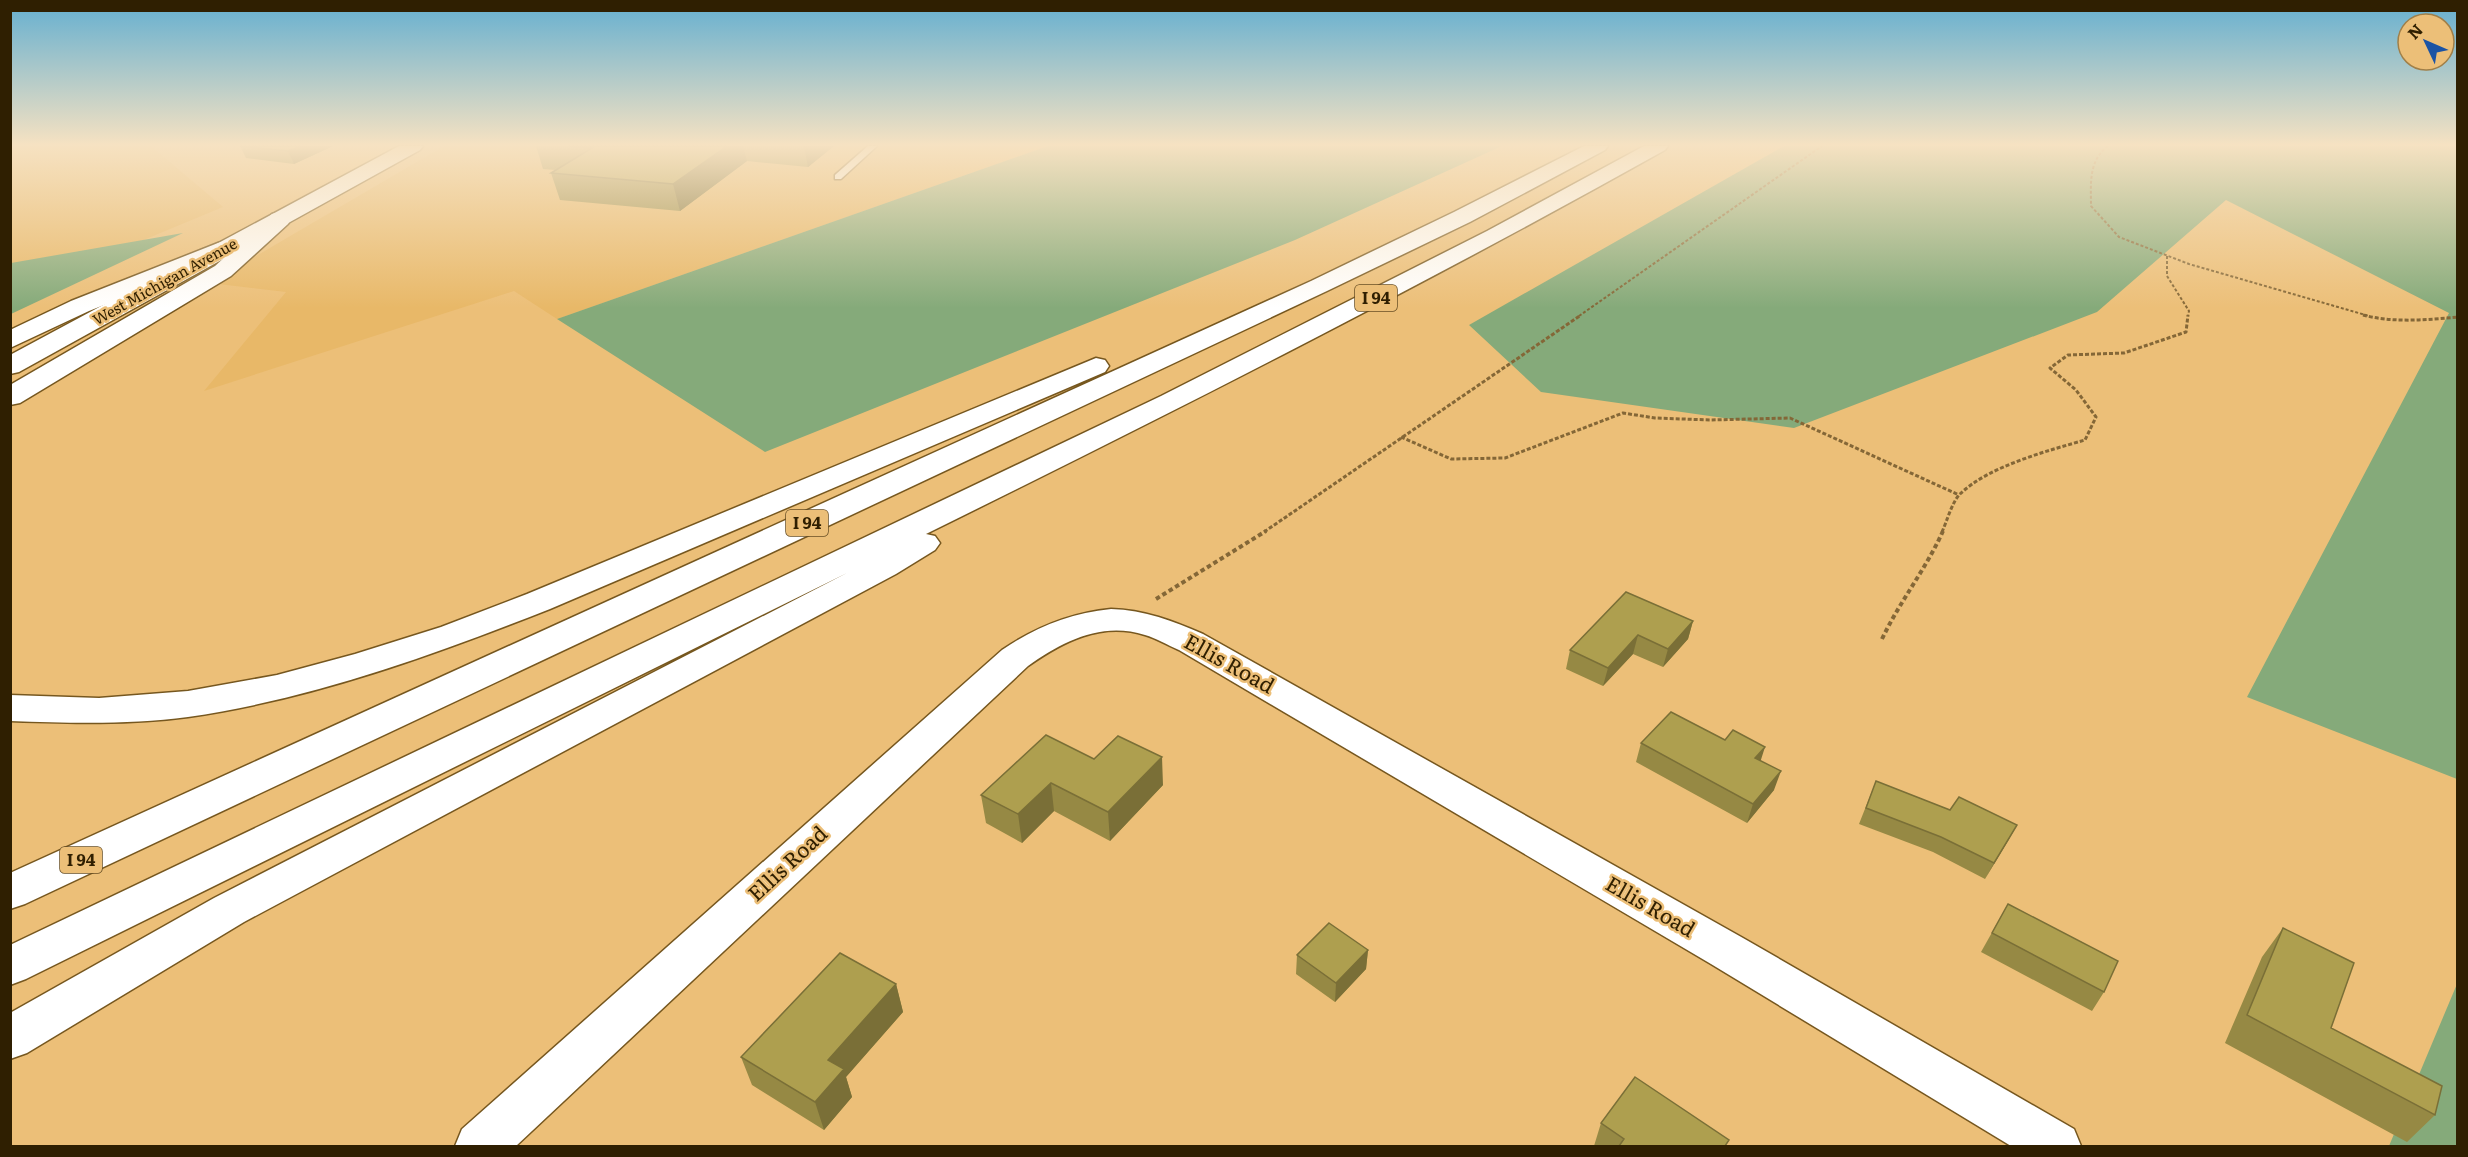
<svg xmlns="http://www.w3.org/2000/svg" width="2468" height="1157" viewBox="0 0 2468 1157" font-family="Literata,serif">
<rect width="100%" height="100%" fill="#ecbf78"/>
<path fill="#e8b868" d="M 11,146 L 151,146 L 223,207 L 11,295 Z
M 444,146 L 1048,146 L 557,319 L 514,291 L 204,391 L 286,292 L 210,283 Z"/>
<path fill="#85aa7a" d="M 1048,146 L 1502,146 L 1295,240 L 765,452 L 557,319 Z
M 1784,146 L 2457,146 L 2457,779 L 2247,697 L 2449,313 L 2226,200 L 2097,312 L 1794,428 L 1541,392 L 1469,325 Z
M 183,233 L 11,314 L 11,263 Z
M 2457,984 L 2457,1146 L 2389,1146 Z"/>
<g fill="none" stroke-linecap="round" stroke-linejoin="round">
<defs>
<path id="lane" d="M 868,146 L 877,146 L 841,179 L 835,179 L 835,175 Z"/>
<path id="secondary" d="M 399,146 L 423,146 L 420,150 L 19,372 L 10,374 L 10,355 Z
M 1111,609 C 1145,610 1173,621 1203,634 L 1743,938 L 2074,1129 L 2081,1146 L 2011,1146 L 1711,964 L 1179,650 C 1167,645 1156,638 1145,635 C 1101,621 1062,642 1028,666 L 516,1146 L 455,1146 L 462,1129 L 1002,650 C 1036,627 1070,613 1111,609 Z"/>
<path id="highway" d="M 1584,146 L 1608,146 L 1605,150 L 1470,222 L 1327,291 L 25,904 L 10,909 L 10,873 L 1311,281 L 1454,212 Z
M 1644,146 L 1668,146 L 1665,150 C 1422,286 1175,411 926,534 L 935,536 L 940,543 L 935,550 L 896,574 L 244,922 L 27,1053 L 10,1059 L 10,1013 L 214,898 L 847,573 L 26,979 L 10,985 L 10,945 L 1161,396 L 1487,231 Z
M 280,212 L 288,214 L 291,219 L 288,224 L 231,276 L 20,403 L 10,405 L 10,385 L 215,266 L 226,256 L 89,311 L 10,348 L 10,330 L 71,301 L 218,243 L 226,241 L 234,243 L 236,247 L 272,214 Z
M 1096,358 L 1105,360 L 1109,366 L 1105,372 L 550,609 C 433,655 313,699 188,717 C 129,725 70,723 10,721 L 10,695 L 99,698 L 188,691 L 277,675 L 355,654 L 441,627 L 527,594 Z"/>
</defs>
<use href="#lane" stroke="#76571f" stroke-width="3"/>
<use href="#secondary" stroke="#76571f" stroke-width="3"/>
<use href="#highway" stroke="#76571f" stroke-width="3"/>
<path stroke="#846737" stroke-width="2" stroke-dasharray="3 2" stroke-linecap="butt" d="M 2108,146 C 2088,161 2091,184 2091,206 L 2119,237 L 2189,264 L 2369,316
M 2167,256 L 2167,276 L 2189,311 L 2188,316
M 1579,316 L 1822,146"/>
<path stroke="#846737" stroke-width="3" stroke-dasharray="4 2" stroke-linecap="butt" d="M 2363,315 C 2393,323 2427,320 2458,317
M 1401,437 L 1451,459 L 1505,458 L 1623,413 L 1655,418 L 1710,420 L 1790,418 L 1959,495
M 1264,532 L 1581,315
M 1942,532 C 1947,521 1952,502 1960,494 C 1989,466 2047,451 2085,440 L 2096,417 L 2076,390 L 2050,368 L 2068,355 L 2124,353 L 2186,332 L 2188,315"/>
<path stroke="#846737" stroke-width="4" stroke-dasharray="4.5 3" stroke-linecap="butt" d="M 1156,599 L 1266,531
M 1882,639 C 1900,601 1926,569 1943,531"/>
<use href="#lane" fill="#fff" fill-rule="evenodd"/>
<use href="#secondary" fill="#fff" fill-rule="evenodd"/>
<use href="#highway" fill="#fff" fill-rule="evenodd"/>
</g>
<path fill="#968944" d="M 240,146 L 333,146 L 294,164 L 246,158 Z
M 536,146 L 834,146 L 808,167 L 747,161 L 680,211 L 560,200 L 551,173 L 556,170 L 543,169 Z
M 1693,621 L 1688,639 L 1663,667 L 1633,654 L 1603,686 L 1566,669 L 1570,650 Z
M 1641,743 L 1761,761 L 1774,790 L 1747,823 L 1636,762 Z
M 1094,759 L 1163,785 L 1110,841 L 1054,811 L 1022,843 L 986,823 L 981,795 Z
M 1876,781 L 1950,810 L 2017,825 L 1985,879 L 1933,852 L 1859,824 Z
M 2008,904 L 2104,992 L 2092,1011 L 1981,952 Z
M 2283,928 L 2331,1028 L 2435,1115 L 2407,1142 L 2225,1043 L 2262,957 Z
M 1368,950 L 1366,969 L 1335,1002 L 1296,974 L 1297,955 Z
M 896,984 L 903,1012 L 846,1077 L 852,1097 L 824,1130 L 752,1085 L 741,1057 Z
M 1601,1123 L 1727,1146 L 1594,1146 Z"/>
<path fill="#7a6f37" d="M 301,146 L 333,146 L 294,164 L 288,151 Z
M 727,146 L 743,146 L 747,161 L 680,211 L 673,184 Z
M 804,146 L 834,146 L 808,167 Z
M 1693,621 L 1688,639 L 1663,667 L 1668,649 Z
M 1638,635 L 1633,654 L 1603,686 L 1608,668 Z
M 1765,747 L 1759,766 L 1755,758 Z
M 1162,757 L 1163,785 L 1110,841 L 1108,812 Z
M 1781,771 L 1774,790 L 1747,823 L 1753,804 Z
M 1051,783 L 1054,811 L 1022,843 L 1018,814 Z
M 2017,825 L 2008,841 L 1985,879 L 1994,863 Z
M 1368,950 L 1366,969 L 1335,1002 L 1336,983 Z
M 896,984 L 903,1012 L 846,1077 L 852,1097 L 824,1130 L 815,1102 L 828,1060 Z"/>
<path fill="#ae9f4f" stroke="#7a6f37" stroke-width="1.5" d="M 240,146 L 301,146 L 288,151 Z
M 568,146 L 727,146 L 673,184 L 551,173 L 592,148 Z
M 1626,592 L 1693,621 L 1668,649 L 1638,635 L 1608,668 L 1570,650 Z
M 1671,712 L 1725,740 L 1733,730 L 1765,747 L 1755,758 L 1781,771 L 1753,804 L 1641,743 Z
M 1046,735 L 1094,759 L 1118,736 L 1162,757 L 1108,812 L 1051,783 L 1018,814 L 981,795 Z
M 1876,781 L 1950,810 L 1959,797 L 2017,825 L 1994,863 L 1941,837 L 1866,808 Z
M 2008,904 L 2118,961 L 2104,992 L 1992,933 Z
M 1329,923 L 1368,950 L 1336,983 L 1297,955 Z
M 2283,928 L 2354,963 L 2331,1028 L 2442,1086 L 2435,1115 L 2247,1015 Z
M 840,953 L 896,984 L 828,1060 L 844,1069 L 815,1102 L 741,1057 Z
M 1635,1077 L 1729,1140 L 1725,1146 L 1619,1146 L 1624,1139 L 1601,1123 Z"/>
<linearGradient id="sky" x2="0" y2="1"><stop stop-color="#64afd0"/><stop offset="0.47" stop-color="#f6e2c2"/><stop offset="1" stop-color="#f6e2c2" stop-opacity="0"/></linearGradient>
<rect width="2468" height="308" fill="url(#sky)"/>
<g text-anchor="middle" stroke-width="5" stroke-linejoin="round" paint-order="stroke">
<g font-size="15" fill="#2f1f01" stroke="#ecbf78">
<text transform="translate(165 282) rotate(-29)" y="5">West Michigan Avenue</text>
</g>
<g fill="#ecbf78" stroke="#684f25" stroke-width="1.5">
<rect x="1355" y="285" width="42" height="26" rx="4.5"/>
<rect x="786" y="510" width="42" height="26" rx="4.5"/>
<rect x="60" y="847" width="42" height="26" rx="4.5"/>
</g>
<g font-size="16" font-weight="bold" fill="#2f1f01">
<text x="1376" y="304">I 94</text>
<text x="807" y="529">I 94</text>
<text x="81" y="866">I 94</text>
</g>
<g font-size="21" fill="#2f1f01" stroke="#ecbf78">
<text transform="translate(1229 664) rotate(29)" y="7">Ellis Road</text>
<text transform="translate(788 864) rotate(-43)" y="7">Ellis Road</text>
<text transform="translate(1650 907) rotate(30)" y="7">Ellis Road</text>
</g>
</g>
<rect width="2468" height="1157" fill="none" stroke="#2f1f01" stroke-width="24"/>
<g transform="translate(2426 42) rotate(314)"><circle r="28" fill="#ecbf78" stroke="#a07f48" stroke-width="1.5"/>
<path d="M0-4.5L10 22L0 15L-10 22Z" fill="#1b53a4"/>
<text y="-9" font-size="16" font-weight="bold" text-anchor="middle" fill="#2f1f01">N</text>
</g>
</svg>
